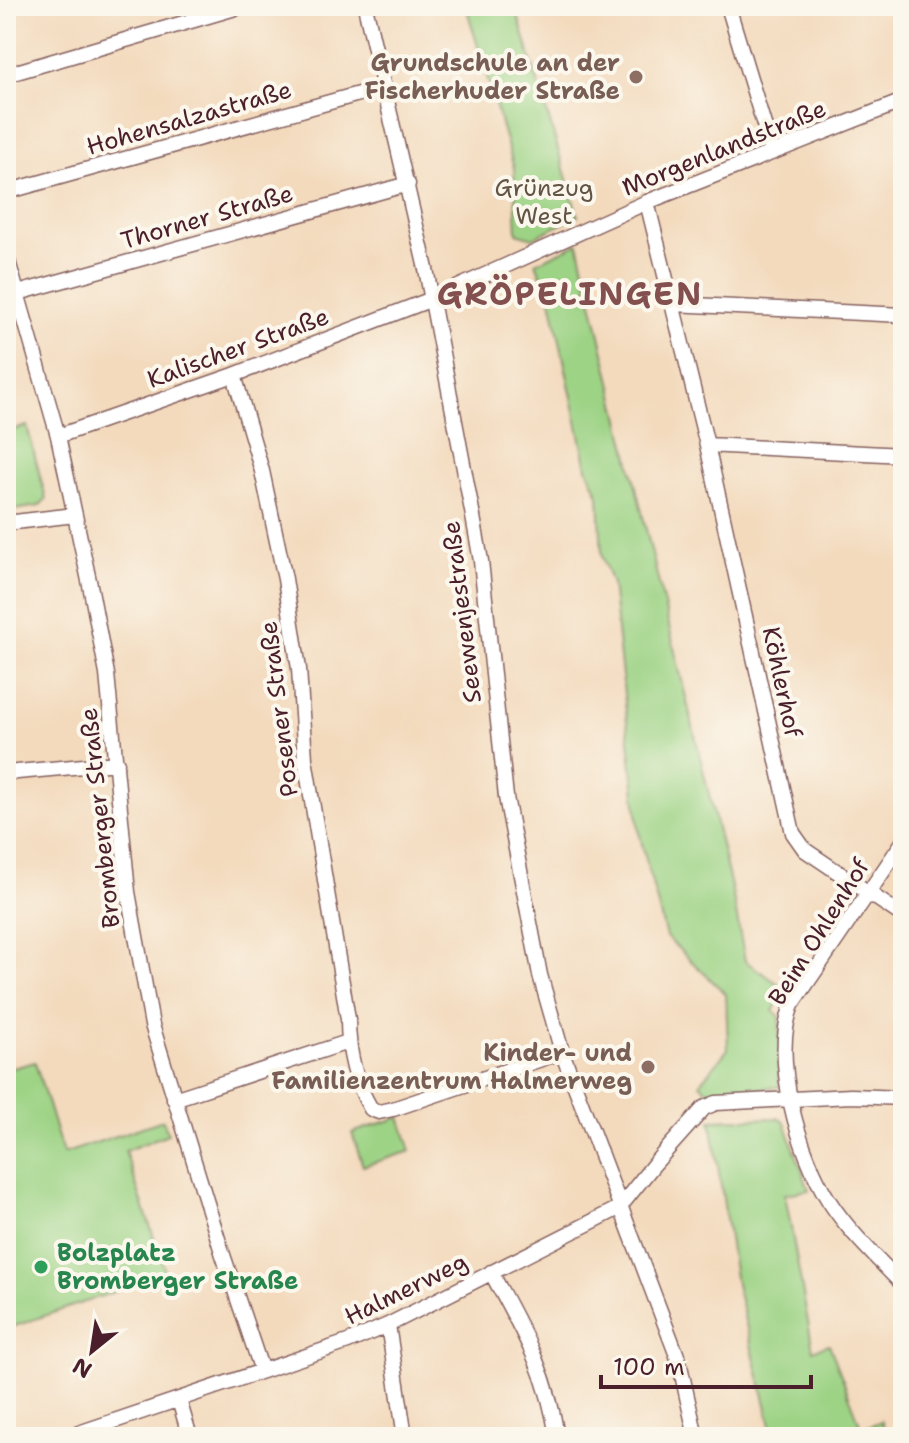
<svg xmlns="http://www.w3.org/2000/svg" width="909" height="1443" viewBox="0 0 909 1443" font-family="'Shantell Sans',sans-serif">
<rect width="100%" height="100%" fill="#fbf7ec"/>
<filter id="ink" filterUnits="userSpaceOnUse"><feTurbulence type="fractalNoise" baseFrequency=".0125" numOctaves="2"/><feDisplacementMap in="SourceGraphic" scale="16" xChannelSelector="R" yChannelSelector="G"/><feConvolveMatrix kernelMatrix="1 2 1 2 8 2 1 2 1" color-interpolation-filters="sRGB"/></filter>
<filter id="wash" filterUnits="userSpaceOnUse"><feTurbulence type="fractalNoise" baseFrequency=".006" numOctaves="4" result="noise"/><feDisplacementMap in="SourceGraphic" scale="32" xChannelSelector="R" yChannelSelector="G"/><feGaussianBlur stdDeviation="1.8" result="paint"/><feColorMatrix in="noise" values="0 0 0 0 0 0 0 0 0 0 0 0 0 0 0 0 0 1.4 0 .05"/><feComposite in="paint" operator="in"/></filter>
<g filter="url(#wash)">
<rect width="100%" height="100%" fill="#f3dabd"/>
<path fill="#9dd385" stroke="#747958" stroke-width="2" d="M 466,6 L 515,6 L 578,216 L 533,238 L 517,233 L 514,168 Z
M 578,243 L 732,891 L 745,961 L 786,989 L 773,1011 L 780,1016 L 779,1087 L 709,1091 L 700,1084 L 728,1049 L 726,994 L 666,937 L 639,832 L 612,584 L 602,556 L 599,495 L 587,468 L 551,299 L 536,263 Z
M 27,426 L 46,499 L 39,506 L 6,511 L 6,432 Z
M 35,1062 L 63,1154 L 163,1120 L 168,1134 L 125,1151 L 166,1274 L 6,1329 L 6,1070 Z
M 400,1117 L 411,1151 L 363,1166 L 352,1133 Z
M 779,1118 L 785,1123 L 809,1190 L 785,1194 L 813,1350 L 829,1344 L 862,1429 L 881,1421 L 888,1437 L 774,1437 L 736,1284 L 711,1120 Z"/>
</g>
<g filter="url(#ink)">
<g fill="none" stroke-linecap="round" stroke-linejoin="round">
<defs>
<path id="minor" d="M 365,6 L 426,269 L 472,511 L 481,561 L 506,797 L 540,975 L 562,1052 L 679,1361 L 696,1437
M 728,6 L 772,151
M 6,75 L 242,6
M 6,192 L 384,87
M 647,202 L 707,445 L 793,833 L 805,850 L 903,916
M 6,254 L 58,436 L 91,590 L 107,674 L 128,892 L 152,1025 L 222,1252 L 262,1371
M 18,293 L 408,184
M 672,304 L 903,315
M 234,375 L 262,471 L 285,579 L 299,669 L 305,759 L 348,1019 C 348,1050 355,1082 371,1109 L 379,1112 L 393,1109 L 562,1052
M 58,436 L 234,375 L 432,299 L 647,202 L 903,101
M 707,445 L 903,455
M 6,523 L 75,515
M 6,773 L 117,763
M 903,842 L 792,1005 C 771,1059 799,1154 829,1201 C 849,1232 878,1259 903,1285
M 174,1099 L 348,1042
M 491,1272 C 522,1330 547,1370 557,1437
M 388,1325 L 405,1437
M 179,1400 L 190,1437
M 67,1437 L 348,1342 L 388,1325 L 619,1208 L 655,1163 L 704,1108 L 716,1103 L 851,1096 L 903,1098"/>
</defs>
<use href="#minor" stroke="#85605e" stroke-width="17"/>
<use href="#minor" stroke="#fff" stroke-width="14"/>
</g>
</g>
<g fill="#8d6e63" stroke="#fbf7ec" stroke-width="3">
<circle cx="636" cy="77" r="8"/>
<circle cx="648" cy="1067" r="8"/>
</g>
<circle fill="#2e9e5b" stroke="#fbf7ec" stroke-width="3" cx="41" cy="1267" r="8"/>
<g text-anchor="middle" stroke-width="8" stroke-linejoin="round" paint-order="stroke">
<g font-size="24" font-weight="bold" fill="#785e54" stroke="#fbf7ec" text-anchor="end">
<text x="620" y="71">Grundschule an der<tspan x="620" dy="28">Fischerhuder Straße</tspan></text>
<text x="632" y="1061">Kinder- und<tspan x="632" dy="28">Familienzentrum Halmerweg</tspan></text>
</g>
<g font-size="24" fill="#4a1f2b" stroke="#fbf7ec">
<text transform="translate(189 118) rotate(-16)" y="8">Hohensalzastraße</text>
<text transform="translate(724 148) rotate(-22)" y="8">Morgenlandstraße</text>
<text transform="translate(207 217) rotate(-16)" y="8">Thorner Straße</text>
<text transform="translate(238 348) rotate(-20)" y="8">Kalischer Straße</text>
<text transform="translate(462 612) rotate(-97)" y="8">Seewenjestraße</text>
<text transform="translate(782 682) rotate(78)" y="8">Köhlerhof</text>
<text transform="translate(279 709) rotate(-97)" y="8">Posener Straße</text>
<text transform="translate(100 818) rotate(-96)" y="8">Bromberger Straße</text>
<text transform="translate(819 932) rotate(-58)" y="8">Beim Ohlenhof</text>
<text transform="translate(406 1289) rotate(-26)" y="8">Halmerweg</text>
</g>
<g font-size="24" fill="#635546" stroke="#fbf7ec">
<text x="544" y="196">Grünzug<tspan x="544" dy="28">West</tspan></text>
</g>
<g font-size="24" font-weight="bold" fill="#27864d" stroke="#fbf7ec" text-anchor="start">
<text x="57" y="1261">Bolzplatz<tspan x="57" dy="28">Bromberger Straße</tspan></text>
</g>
<g font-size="32" font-weight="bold" letter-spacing="2" fill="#83504f" stroke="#fbf7ec">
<text x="570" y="305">GRÖPELINGEN</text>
</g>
</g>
<rect width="909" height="1443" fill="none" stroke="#fbf7ec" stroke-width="32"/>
<g transform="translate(92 1351) rotate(210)" stroke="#fbf7ec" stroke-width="6" paint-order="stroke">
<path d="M0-6L14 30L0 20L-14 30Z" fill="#4a1f2b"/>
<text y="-12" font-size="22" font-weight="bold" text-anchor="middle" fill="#4a1f2b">N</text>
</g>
<path d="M601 1375v12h210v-12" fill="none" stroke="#4a1f2b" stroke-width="4"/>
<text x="613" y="1375" font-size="24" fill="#4a1f2b" stroke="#fbf7ec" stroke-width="6" paint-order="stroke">100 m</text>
</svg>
